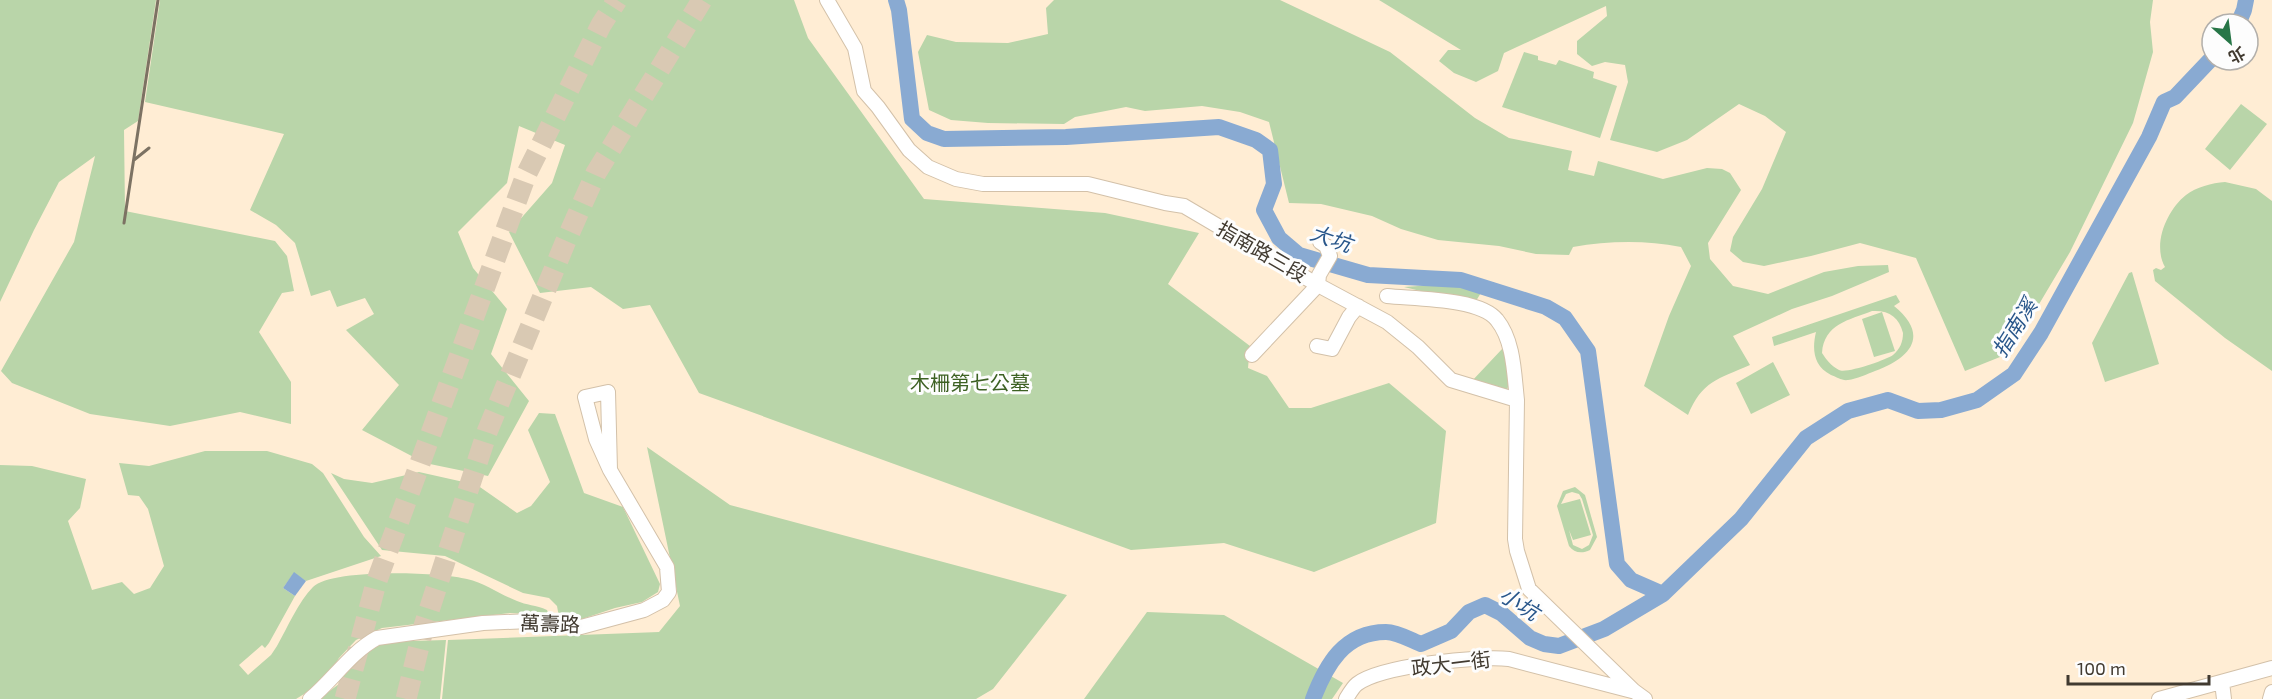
<svg xmlns="http://www.w3.org/2000/svg" width="2272" height="699" viewBox="0 0 2272 699" font-family="'Exo 2','Noto Sans TC',sans-serif">
<rect width="100%" height="100%" fill="#ffedd4"/>
<path fill="#b9d5a9" fill-rule="evenodd" d="M 0,0 L 156,0 L 138,121 L 124,130 L 125,211 L 275,241 L 287,256 L 294,291 L 282,293 L 259,332 L 291,382 L 291,424 L 240,412 L 170,426 L 90,414 L 12,383 L 1,371 L 74,242 L 95,156 L 59,182 L 34,230 L 0,302 Z
M 160,0 L 794,0 L 808,38 L 924,199 L 1105,213 L 1199,233 L 1168,284 L 1250,346 L 1248,368 L 1267,376 L 1289,408 L 1311,408 L 1389,383 L 1446,431 L 1436,523 L 1314,572 L 1224,543 L 1131,550 L 699,393 L 650,305 L 623,309 L 591,287 L 540,293 L 509,232 L 552,183 L 565,145 L 519,126 L 507,183 L 458,232 L 473,268 L 507,309 L 491,354 L 529,401 L 488,476 L 425,463 L 362,430 L 399,385 L 346,330 L 374,314 L 365,298 L 337,307 L 330,290 L 311,296 L 295,243 L 276,225 L 250,210 L 284,134 L 145,102 Z
M 1054,0 L 1280,0 L 1390,52 L 1475,118 L 1509,138 L 1572,151 L 1568,170 L 1594,176 L 1598,161 L 1663,179 L 1707,168 L 1722,169 L 1730,173 L 1741,190 L 1708,243 L 1710,259 L 1733,286 L 1768,294 L 1824,272 L 1858,266 L 1888,265 L 1889,272 L 1832,296 L 1792,309 L 1733,336 L 1750,365 C 1718,379 1702,381 1688,415 L 1644,386 L 1669,316 L 1691,266 L 1681,247 C 1645,240 1608,241 1573,247 L 1569,255 L 1536,254 L 1499,246 L 1438,240 L 1401,229 L 1372,216 L 1321,204 L 1289,203 L 1269,122 L 1240,112 L 1202,106 L 1145,111 L 1126,107 L 1075,117 L 1064,124 L 988,123 L 951,120 L 929,110 L 918,52 L 927,35 L 956,42 L 1008,43 L 1048,34 L 1046,8 Z
M 1379,0 L 2153,0 L 2150,22 L 2153,52 L 2133,123 L 2070,252 L 2010,353 L 1965,371 L 1916,258 L 1860,243 L 1811,256 L 1764,266 L 1743,262 L 1730,251 L 1733,237 L 1762,189 L 1786,132 L 1765,116 L 1739,104 L 1687,140 L 1657,152 L 1610,140 L 1628,82 L 1625,65 L 1605,62 L 1592,66 L 1577,54 L 1577,41 L 1607,16 L 1606,6 L 1504,53 L 1498,71 L 1476,82 L 1454,73 L 1439,61 L 1448,50 L 1461,50 Z
M 1524,52 L 1538,56 L 1538,60 L 1556,65 L 1559,60 L 1594,72 L 1593,78 L 1617,86 L 1600,138 L 1502,107 Z
M 2241,104 L 2267,124 L 2230,170 L 2205,149 Z
M 2225,182 L 2256,189 L 2272,201 L 2272,371 L 2225,338 L 2155,281 L 2153,270 L 2156,268 L 2161,270 L 2165,267 C 2152,244 2167,210 2186,195 C 2196,187 2212,183 2225,182 Z
M 2132,272 L 2159,364 L 2105,382 L 2092,343 L 2129,273 Z
M 1447,284 L 1482,291 L 1476,301 L 1433,294 L 1404,287 Z
M 1896,295 L 1900,302 L 1894,306 C 1930,335 1911,358 1875,371 C 1867,374 1857,379 1848,380 C 1842,381 1837,377 1831,375 C 1813,366 1812,349 1816,332 L 1774,346 L 1772,337 ZM 1872,311 C 1889,310 1899,317 1903,333 C 1903,342 1900,349 1893,355 C 1886,360 1846,374 1839,370 C 1831,366 1826,359 1822,353 C 1824,324 1849,320 1872,311 Z
M 1882,312 L 1895,351 L 1874,357 L 1862,319 Z
M 1503,348 C 1507,361 1512,378 1507,390 L 1471,382 Z
M 1773,362 L 1790,395 L 1751,414 L 1736,383 Z
M 539,413 L 555,414 L 584,493 L 623,507 L 660,584 L 658,592 L 642,602 L 615,608 L 579,620 L 559,617 L 557,606 L 549,598 L 523,593 L 445,556 L 382,550 L 331,473 L 344,479 L 372,483 L 419,472 L 477,485 L 517,513 L 531,506 L 550,482 L 528,430 Z
M 647,447 L 730,505 L 1067,595 L 993,689 L 976,699 L 442,699 L 448,640 L 659,632 L 680,606 Z
M 205,451 L 267,451 L 312,464 L 323,473 L 364,537 L 381,556 L 306,581 L 294,573 L 283,588 L 295,596 L 269,643 L 265,648 L 262,645 L 239,665 L 248,675 L 271,655 L 277,646 C 287,628 299,601 313,587 C 332,568 440,572 467,579 C 485,583 499,594 517,601 C 526,605 536,605 547,610 L 549,615 L 510,613 L 382,628 L 356,640 L 339,658 L 325,681 L 296,699 L 0,699 L 0,465 L 32,466 L 86,479 L 80,508 L 68,521 L 92,590 L 122,582 L 134,594 L 150,588 L 164,566 L 148,509 L 139,496 L 128,495 L 119,463 L 149,466 Z
M 1575,487 L 1585,495 L 1597,537 L 1590,550 C 1582,554 1574,553 1569,546 L 1557,506 L 1563,491 ZM 1572,492 L 1579,494 L 1582,499 L 1593,535 L 1589,545 L 1582,549 L 1573,545 L 1569,530 L 1573,540 L 1591,535 L 1580,499 L 1561,504 L 1566,494 Z
M 1147,612 L 1224,615 L 1343,683 L 1332,699 L 1084,699 Z
M 446,640 L 440,699 L 319,699 L 339,684 L 351,663 L 376,642 Z"/>
<path fill="#89aad2" d="M 294,572 L 306,581 L 295,596 L 283,588 Z"/>
<g fill="none" stroke-linecap="round" stroke-linejoin="round">
<path stroke="#89aad2" stroke-width="16" d="M 896,0 L 899,10 L 912,119 L 927,133 L 944,139 L 1066,137 L 1219,127 L 1256,140 L 1270,150 L 1274,184 L 1264,210 L 1279,238 L 1299,255 L 1368,275 L 1461,280 L 1546,307 L 1565,318 L 1588,351 L 1617,564 L 1631,580 L 1663,594
M 2238,24 L 2244,10 L 2246,0
M 1313,699 C 1326,665 1344,632 1386,632 C 1397,632 1411,640 1421,644 L 1451,631 L 1469,612 L 1485,605 L 1501,613 L 1530,638 L 1544,644 L 1559,646 L 1604,629 L 1663,594 L 1741,519 L 1806,438 L 1848,411 L 1888,400 L 1918,411 L 1941,410 L 1977,400 L 2014,374 L 2041,333 L 2149,137 L 2164,102 L 2175,97 L 2212,58"/>
<path stroke="#d9c9b3" stroke-width="21" stroke-dasharray="21 10" stroke-linecap="butt" d="M 345,699 L 376,583 L 526,175 L 601,25 L 617,0
M 406,699 L 424,626 L 487,432 L 565,243 L 596,173 L 702,0"/>
<defs>
<path id="minor" d="M 827,0 L 855,48 L 864,91 L 878,107 L 909,150 L 928,167 L 956,179 L 983,184 L 1088,184 L 1165,203 L 1184,206 L 1318,285 L 1387,322 L 1418,347 L 1451,380 L 1517,400 L 1515,539 L 1517,551 L 1529,589 L 1634,691 L 1645,699
M 1387,296 C 1415,299 1480,298 1497,320 C 1514,341 1514,374 1517,400
M 1317,346 L 1332,349 L 1349,317 L 1358,306
M 1252,355 L 1318,285 L 1319,275 L 1330,256 L 1326,246 L 1320,242
M 2222,682 L 2224,699
M 310,699 C 333,680 351,652 377,638 L 483,623 L 530,621 L 581,627 L 644,610 L 663,600 L 669,592 L 667,567 L 610,470 L 596,439 L 585,397 L 608,392 L 610,470
M 1346,699 C 1349,694 1353,687 1357,684 C 1380,666 1480,655 1509,659 L 1632,691
M 2159,699 L 2272,668
M 2270,699 L 2272,692"/>
</defs>
<use href="#minor" stroke="#d3c1a9" stroke-width="16"/>
<use href="#minor" stroke="#fff" stroke-width="14"/>
<path stroke="#7c7263" stroke-width="3" d="M 134,160 L 149,148
M 124,223 L 158,0"/>
</g>
<g text-anchor="middle" stroke-width="6" stroke-linejoin="round" paint-order="stroke">
<g font-size="20" fill="#413a30" stroke="#fdfdfd">
<text transform="translate(1262 252) rotate(30)" y="7">指南路三段</text>
<text transform="translate(550 624) rotate(2)" y="7">萬壽路</text>
<text transform="translate(1451 664) rotate(-7)" y="7">政大一街</text>
</g>
<g font-size="20" fill="#3d6123" stroke="#fdfdfd">
<text x="970" y="390">木柵第七公墓</text>
</g>
<g font-size="21" font-style="italic" fill="#28568a" stroke="#fdfdfd">
<text transform="translate(1331 239) rotate(19)" y="7">大坑</text>
<text transform="translate(2015 328) rotate(-58)" y="7">指南溪</text>
<text transform="translate(1519 604) rotate(32)" y="7">小坑</text>
</g>
</g>
<g transform="translate(2230 42) rotate(152)"><circle r="28" fill="#fdfdfd" stroke="#b2afab" stroke-width="1.5"/>
<path d="M0-4.5L10 22L0 15L-10 22Z" fill="#277647"/>
<text y="-9" font-size="16" font-weight="bold" text-anchor="middle" fill="#413a30">北</text>
</g>
<path d="M2068 675v9h141v-9" fill="none" stroke="#413a30" stroke-width="3"/>
<text x="2077" y="675" font-size="18" fill="#413a30" stroke="#fdfdfd" stroke-width="4.5" paint-order="stroke">100 m</text>
</svg>
